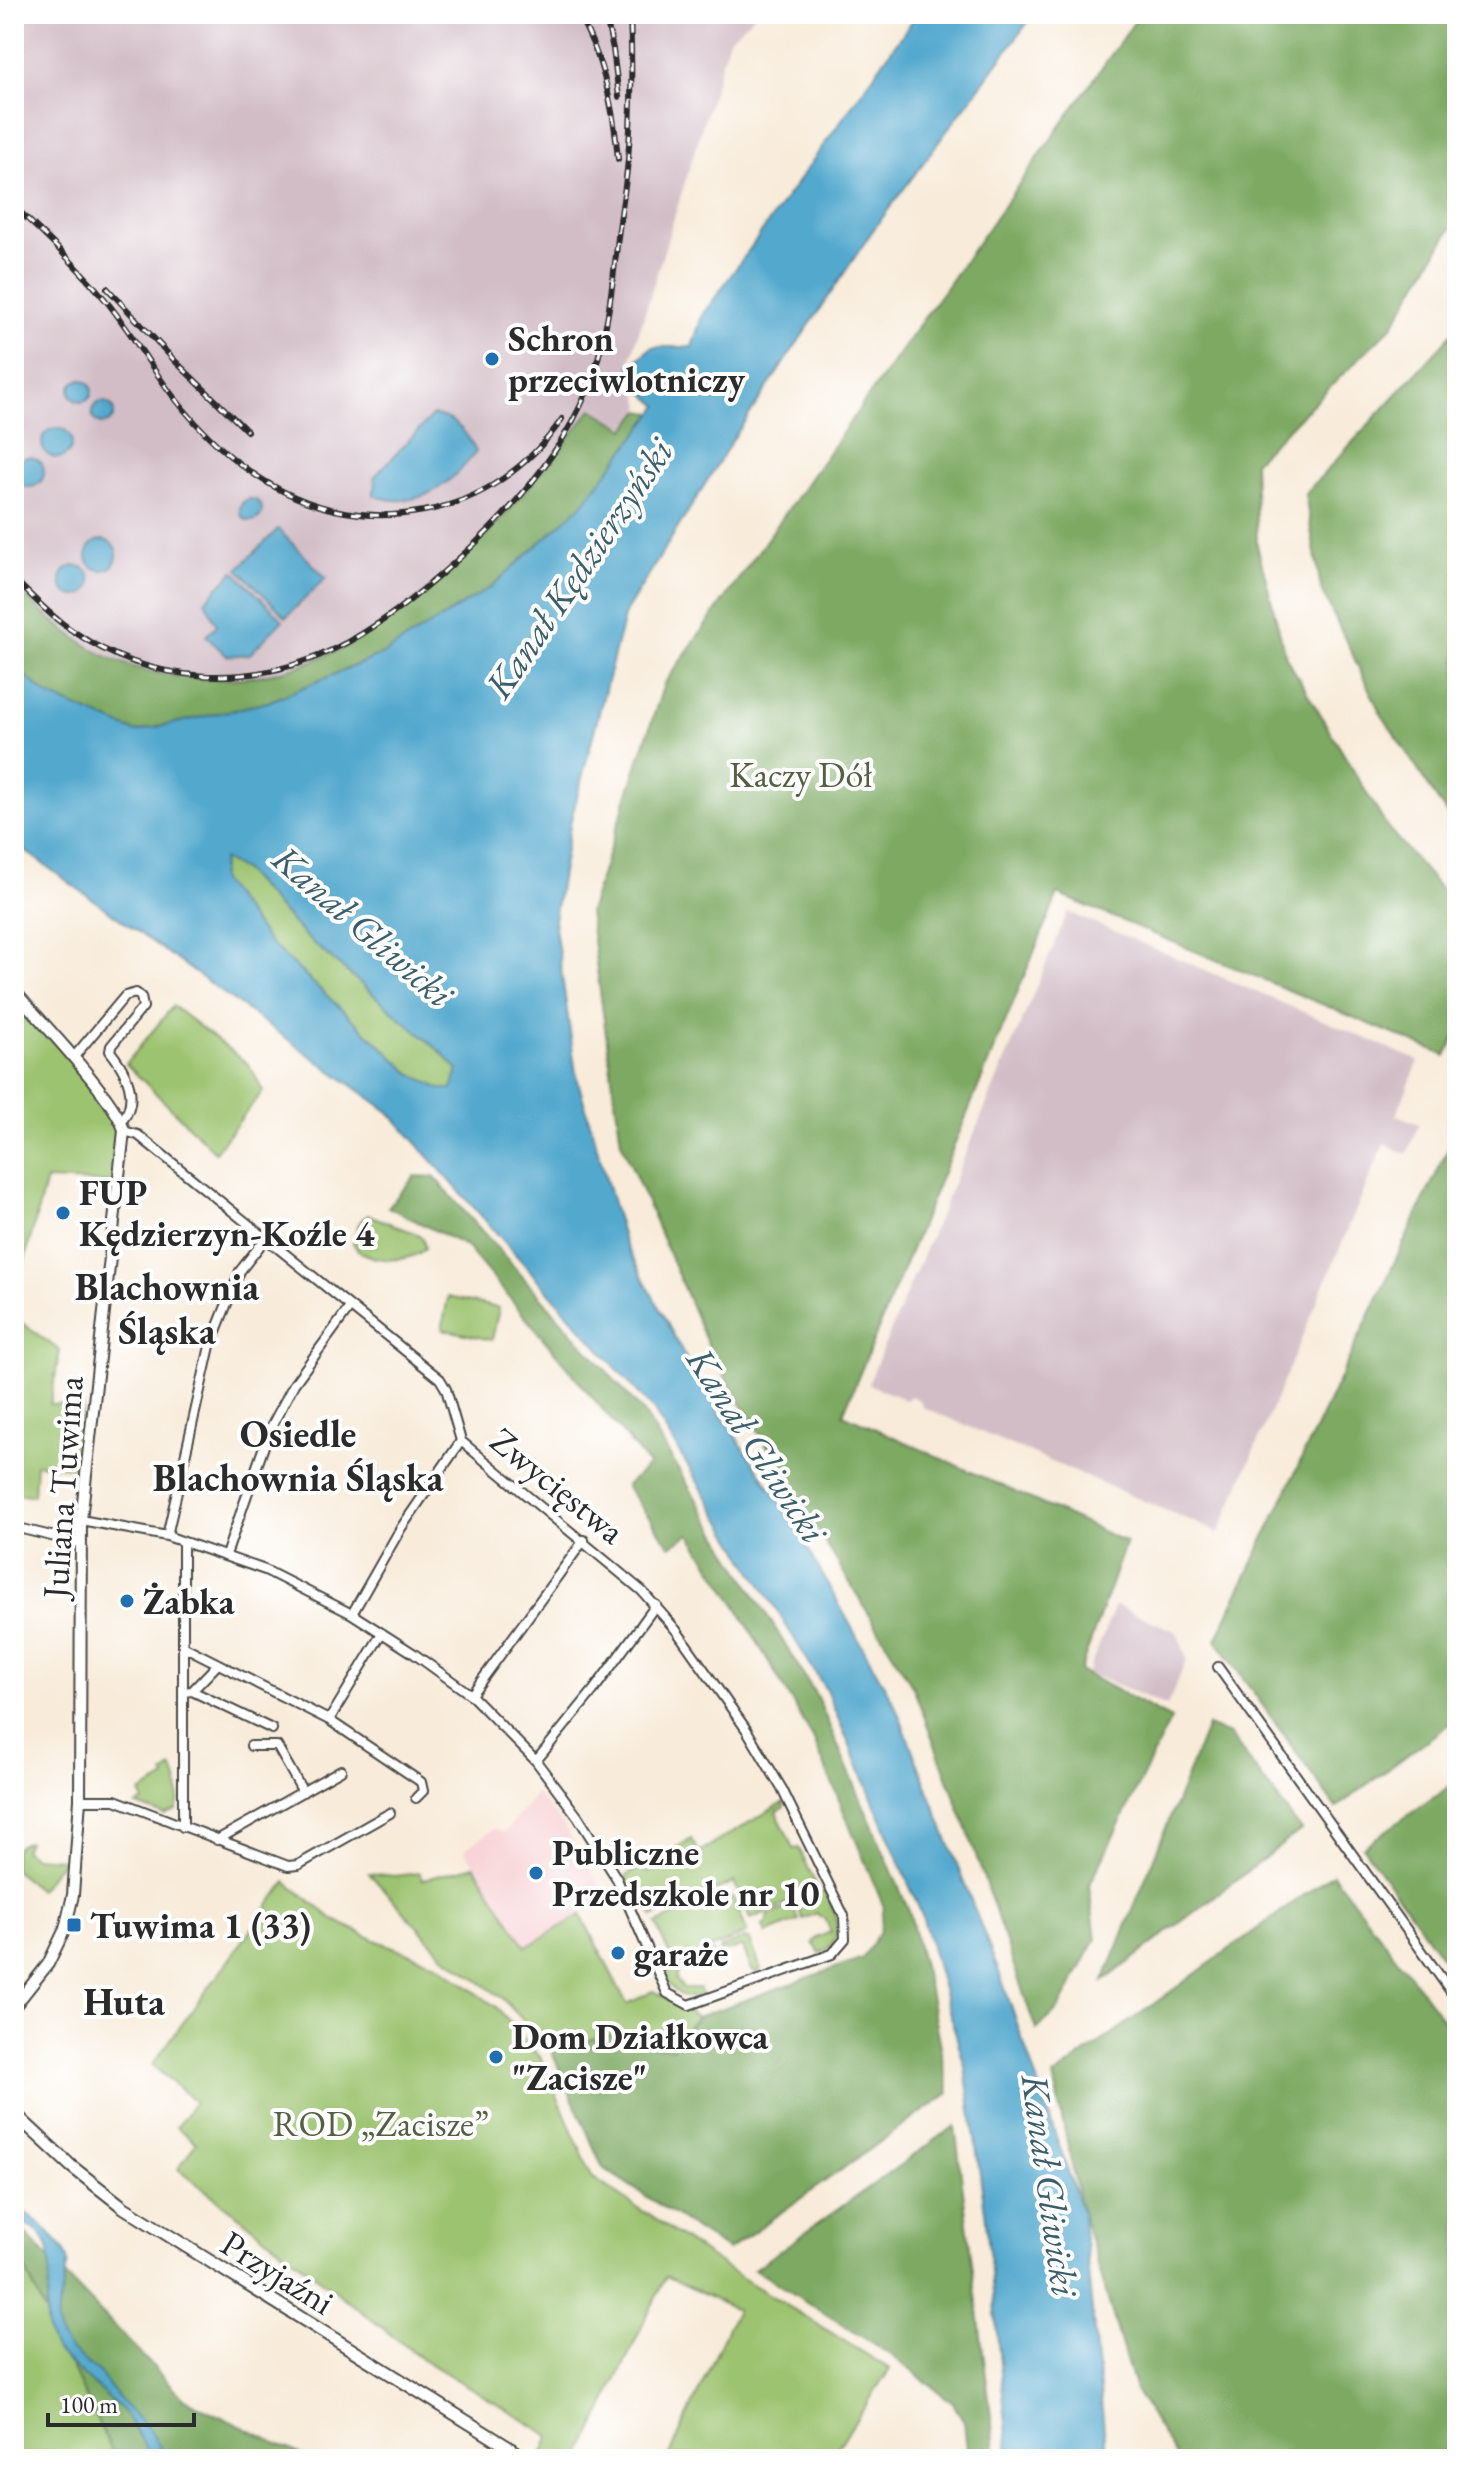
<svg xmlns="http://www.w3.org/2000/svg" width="1471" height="2473" viewBox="0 0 1471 2473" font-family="'EB Garamond',serif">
<rect width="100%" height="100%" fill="#fff"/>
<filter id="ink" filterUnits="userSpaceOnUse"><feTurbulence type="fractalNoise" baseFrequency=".0125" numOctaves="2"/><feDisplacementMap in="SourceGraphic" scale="16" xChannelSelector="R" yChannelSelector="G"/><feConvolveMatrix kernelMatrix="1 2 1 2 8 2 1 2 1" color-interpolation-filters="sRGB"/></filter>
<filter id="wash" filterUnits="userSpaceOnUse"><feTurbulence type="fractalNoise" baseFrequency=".006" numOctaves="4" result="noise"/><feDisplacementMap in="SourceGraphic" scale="32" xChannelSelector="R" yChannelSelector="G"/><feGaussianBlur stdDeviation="1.8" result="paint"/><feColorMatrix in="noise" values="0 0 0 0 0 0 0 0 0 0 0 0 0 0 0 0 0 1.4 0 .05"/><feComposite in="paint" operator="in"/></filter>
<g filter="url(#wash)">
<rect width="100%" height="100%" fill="#f8ebd9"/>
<path fill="#f7cfd1" d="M 536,1793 L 562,1823 L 608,1899 L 527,1948 L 464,1849 L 496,1828 L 504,1833 Z"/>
<path fill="#d2bdc6" d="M 14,14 L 756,14 L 729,39 L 630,361 L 642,411 L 626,432 L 524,500 L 427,594 L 333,657 L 288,674 L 197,683 L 110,673 L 14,601 Z
M 1068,912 L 1419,1061 L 1396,1115 L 1419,1124 L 1407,1154 L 1384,1144 L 1219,1533 L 922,1407 L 921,1401 L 911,1396 L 906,1400 L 868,1384 Z
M 1115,1605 L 1177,1632 L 1187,1659 L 1167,1706 L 1088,1673 Z"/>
<path fill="#9cc36f" stroke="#64774d" stroke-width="2" d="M 223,859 L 244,871 L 305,936 L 442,1053 L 459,1070 L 452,1089 L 440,1089 L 410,1073 L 268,941 L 220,879 Z
M 14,991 L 122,1121 L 120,1183 L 46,1180 L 14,1300 Z
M 173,1006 L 249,1065 L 263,1091 L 215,1152 L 126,1064 Z
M 369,1215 L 417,1234 L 423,1238 L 425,1248 C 412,1264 361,1264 353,1243 C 356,1233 357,1219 369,1215 Z
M 448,1297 L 499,1308 L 492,1340 L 442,1329 Z
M 14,1317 L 60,1351 L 50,1404 L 83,1406 L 79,1468 L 36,1464 L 34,1495 L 15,1494 L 14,1504 Z
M 172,1768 C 179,1780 181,1798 176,1810 L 164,1815 L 136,1805 L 144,1801 L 140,1793 L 166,1778 L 164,1774 Z
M 784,1802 L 784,1807 L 776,1812 L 794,1849 L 799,1848 L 818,1889 L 751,1919 L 734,1882 L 653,1917 L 641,1889 L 628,1894 L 624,1883 L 627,1875 L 643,1867 L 647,1873 L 678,1855 L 675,1848 L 692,1839 L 699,1852 Z
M 28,1842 L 24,1850 L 34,1857 L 64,1859 L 39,1890 L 14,1870 C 14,1857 12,1844 28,1842 Z
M 475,1866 L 526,1947 L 581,1915 L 627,2004 L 654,1991 L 697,2017 L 671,2049 L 608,2035 L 551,2050 L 502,1998 L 442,1954 L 369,1873 L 394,1876 L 420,1873 L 422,1880 Z
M 286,1882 L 334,1920 L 375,1940 L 437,1964 L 496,2007 L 541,2058 L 592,2177 L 731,2271 L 890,2369 L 830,2459 L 668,2459 L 736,2310 L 666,2276 L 579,2459 L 545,2459 L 541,2457 L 550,2436 L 421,2358 L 178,2169 L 196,2143 L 176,2127 L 195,2102 L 152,2065 Z
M 823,1892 L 827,1894 C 835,1915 847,1941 820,1953 L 813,1943 L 816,1938 L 831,1932 L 825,1918 L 820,1917 L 817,1913 L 803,1919 L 796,1903 Z
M 723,1894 L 734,1899 L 747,1931 L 745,1934 L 674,1965 L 656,1924 Z
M 792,1905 L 799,1920 L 766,1934 L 763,1926 L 767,1921 L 767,1916 Z
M 745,1938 L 750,1940 L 761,1969 L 757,1973 L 751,1969 L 743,1947 L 720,1952 L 721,1948 Z
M 712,1952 L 717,1955 L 680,1968 L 676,1979 L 683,1988 L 700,1988 L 701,1996 C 683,2001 672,1991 663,1976 L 664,1973 Z
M 14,2246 L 111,2449 L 123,2459 L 14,2459 Z"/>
<path fill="#7da962" stroke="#546a46" stroke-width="2" d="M 1140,14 L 1457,14 L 1457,218 L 1393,325 L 1254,462 L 1257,545 L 1286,657 L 1387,827 L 1457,908 L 1457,1033 L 1446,1056 L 1058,894 L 843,1414 L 1126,1542 L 1080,1671 L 1171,1719 L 1089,1886 L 1096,1939 L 1059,2009 L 1036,2030 L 968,1832 L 913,1687 L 713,1357 L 621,1142 L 589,912 L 664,684 Z
M 1457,328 L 1457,826 L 1450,819 L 1380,712 L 1321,589 L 1305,494 Z
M 592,409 L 626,429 L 640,411 L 653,413 L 581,506 L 491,587 L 383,654 L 268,702 L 136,732 L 47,695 L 14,666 L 14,586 C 39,610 64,632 94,650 C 126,668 162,676 199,679 C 370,690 497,531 592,409 Z
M 1457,1130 L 1457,1718 L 1336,1808 L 1216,1640 Z
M 415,1176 L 434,1177 L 644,1413 L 817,1697 L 909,1911 L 928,1985 L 949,2093 L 728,2250 L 603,2168 L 551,2050 L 608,2035 L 671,2049 L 697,2017 L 863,1958 L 880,1931 L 884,1907 L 813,1738 L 734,1602 L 690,1534 L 670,1546 L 626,1486 L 649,1465 L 466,1246 L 388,1207 Z
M 1207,1726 L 1230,1735 L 1301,1830 L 1104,1981 Z
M 1457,1781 L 1457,1978 L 1363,1847 Z
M 1333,1874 L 1457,2038 L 1457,2459 L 1178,2459 L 1135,2390 L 1082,2212 L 1053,2077 Z
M 955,2126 L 995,2448 L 988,2459 L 968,2459 L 964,2421 L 952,2402 L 891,2355 L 754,2269 Z
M 14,2222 L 184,2399 L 309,2459 L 123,2459 L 111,2449 L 14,2246 Z"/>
<path fill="#52a8ce" stroke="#3e6a7c" stroke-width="2" fill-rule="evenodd" d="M 917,14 L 1034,14 L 871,233 L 733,439 L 625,613 L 571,820 L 554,920 L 576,1074 L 624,1242 L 697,1379 L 792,1520 L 895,1705 L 1001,1977 L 1082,2212 L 1107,2459 L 1006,2459 L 1009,2454 L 985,2211 L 965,2067 L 922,1915 L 826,1690 L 652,1408 L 389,1112 L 14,843 L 14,666 L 47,695 L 136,732 L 268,702 L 383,654 L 491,587 L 581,506 L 659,406 L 638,388 L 630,366 L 652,347 L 692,347 L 702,316 ZM 223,859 L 244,871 L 305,936 L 442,1053 L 458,1070 L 452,1089 L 440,1089 L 410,1073 L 268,941 L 220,879 Z
M70 391a11 11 0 1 1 22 0a11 11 0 1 1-22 0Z
M92 413a11 11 0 1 1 22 0a11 11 0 1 1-22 0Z
M 433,415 C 454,417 468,433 476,452 C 450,485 417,512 373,495 L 376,484 L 374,477 Z
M42 443a15 15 0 1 1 30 0a15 15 0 1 1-30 0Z
M14 472a15 15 0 1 1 30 0a15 15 0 1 1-30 0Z
M240 510a11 11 0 1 1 22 0a11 11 0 1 1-22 0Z
M 278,529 L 326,578 L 286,617 L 238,569 Z
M87 555a15 15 0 1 1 30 0a15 15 0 1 1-30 0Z
M61 581a15 15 0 1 1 30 0a15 15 0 1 1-30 0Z
M 234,571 L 283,620 L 250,654 L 227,656 L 206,636 L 217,625 L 205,601 Z
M 14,2210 L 27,2214 L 42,2225 L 63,2248 L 68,2262 L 56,2322 L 61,2337 L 69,2349 L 100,2374 L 122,2402 L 150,2430 L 163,2453 L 182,2459 L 154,2459 L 123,2411 L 56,2351 C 51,2342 47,2332 46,2321 C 45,2284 68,2230 14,2222 Z"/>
</g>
<g filter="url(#ink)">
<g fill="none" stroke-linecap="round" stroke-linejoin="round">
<defs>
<path id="minor" d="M 73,1058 L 125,996 L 136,993 L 141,997 L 143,1007 L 111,1046 L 110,1051 C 126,1071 140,1098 122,1121
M 81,1520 L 167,1536 L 265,1570 L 352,1614 L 413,1653 L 471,1695 L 536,1761 L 578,1817 L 617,1879 L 667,1993 L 689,2005 L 832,1954 L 845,1939 L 844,1916 L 782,1789 L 746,1729 L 676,1630 L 642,1591 L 461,1441 L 446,1389 L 440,1379 L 138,1135 L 124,1131
M 14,1527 L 80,1543
M 167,1536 L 210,1346 L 240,1271 L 266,1238
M 226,1555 L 270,1429 L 294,1384 L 350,1307
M 352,1614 L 401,1528 L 461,1441
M 183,1646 L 329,1720 L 421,1782 L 423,1791 L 416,1798
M 1218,1667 L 1457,2000
M 192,1691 L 218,1664
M 183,1692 L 192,1691 L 272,1729
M 471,1695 L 584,1540
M 329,1720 L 382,1633
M 251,1746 L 277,1746 L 303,1792
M 536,1761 L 593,1691 L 656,1605
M 80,1800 L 115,1800 L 288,1866 L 298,1865 L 390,1813
M 183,1827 L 183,1542
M 217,1840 L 341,1770"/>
<path id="tertiary" d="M 14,991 C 37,1016 119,1103 124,1131 L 81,1520 L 80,1800 L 73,1895 L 65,1929 L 48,1964 L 14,2007"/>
<path id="secondary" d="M 14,2113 L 71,2166 L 123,2207 L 527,2459"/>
</defs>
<use href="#minor" stroke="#4a4845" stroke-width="12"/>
<use href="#tertiary" stroke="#4a4845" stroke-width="14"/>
<use href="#secondary" stroke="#4a4845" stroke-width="15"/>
<use href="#minor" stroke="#fff" stroke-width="8"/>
<use href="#tertiary" stroke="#fff" stroke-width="10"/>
<use href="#secondary" stroke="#fff" stroke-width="11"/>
<defs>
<path id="rail" d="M 86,14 L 87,14
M 578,14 C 604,58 614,109 618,159
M 605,14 L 613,49 L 619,97
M 14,206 C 46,237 79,267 107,302 C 131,332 150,366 173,396 C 236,477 320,531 424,511 C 481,501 530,466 562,419
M 107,288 L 174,360 L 247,431
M 14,579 C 33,597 51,617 73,631 C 149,684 248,690 332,650 C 377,629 418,595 455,562 C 508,515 560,457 587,391 C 607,342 612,289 618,237 C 621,211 626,185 628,159 C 632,112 632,61 630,14"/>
</defs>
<use href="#rail" stroke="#2b2b2b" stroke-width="6"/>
<use href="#rail" stroke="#fff" stroke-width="3" stroke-dasharray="9" stroke-linecap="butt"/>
</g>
</g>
<g fill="#1f6fb2" stroke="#fff" stroke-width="3">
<circle cx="492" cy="359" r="8"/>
<circle cx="63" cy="1213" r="8"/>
<circle cx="127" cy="1601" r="8"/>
<circle cx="536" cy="1873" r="8"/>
<rect x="66" y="1917" width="16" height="16" rx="4"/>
<circle cx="618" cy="1953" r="8"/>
<circle cx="496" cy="2057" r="8"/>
</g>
<g text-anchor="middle" stroke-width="8" stroke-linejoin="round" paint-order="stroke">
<g font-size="36" font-weight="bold" fill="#2b2b2b" stroke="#fff" text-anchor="start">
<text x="508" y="351">Schron<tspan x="508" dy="41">przeciwlotniczy</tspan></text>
<text x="79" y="1205">FUP<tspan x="79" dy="41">Kędzierzyn-Koźle 4</tspan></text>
<text x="143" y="1614">Żabka</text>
<text x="552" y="1865">Publiczne<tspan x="552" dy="41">Przedszkole nr 10</tspan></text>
<text x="90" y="1938">Tuwima 1 (33)</text>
<text x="634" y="1966">garaże</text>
<text x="512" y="2049">Dom Działkowca<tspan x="512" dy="41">"Zacisze"</tspan></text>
</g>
<g font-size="36" fill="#536043" stroke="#fff">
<text x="801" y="787">Kaczy Dół</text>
<text x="381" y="2136">ROD „Zacisze”</text>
</g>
<g font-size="36" fill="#2b2b2b" stroke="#fff">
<text transform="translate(558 1485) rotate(39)" y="13">Zwycięstwa</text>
<text transform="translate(62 1487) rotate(-86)" y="13">Juliana Tuwima</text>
<text transform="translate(278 2272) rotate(32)" y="13">Przyjaźni</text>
</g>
<g font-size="38" font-style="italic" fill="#3b5d6c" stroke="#fff">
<text transform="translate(579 568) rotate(-56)" y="13">Kanał Kędzierzyński</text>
<text transform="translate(363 926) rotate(41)" y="13">Kanał Gliwicki</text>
<text transform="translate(757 1445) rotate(57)" y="13">Kanał Gliwicki</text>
<text transform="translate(1050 2185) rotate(82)" y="13">Kanał Gliwicki</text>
</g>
<g font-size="38" font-weight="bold" fill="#2b2b2b" stroke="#fff">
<text x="167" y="1300">Blachownia<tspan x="167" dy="44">Śląska</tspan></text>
<text x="298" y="1447">Osiedle<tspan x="298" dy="44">Blachownia Śląska</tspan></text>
<text x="124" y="2015">Huta</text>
</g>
</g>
<rect width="1471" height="2473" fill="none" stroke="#fff" stroke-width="48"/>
<path d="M48 2413v12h146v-12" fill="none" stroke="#2b2b2b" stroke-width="4"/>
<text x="60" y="2413" font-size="24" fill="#2b2b2b" stroke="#ffffff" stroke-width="6" paint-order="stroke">100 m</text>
</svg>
